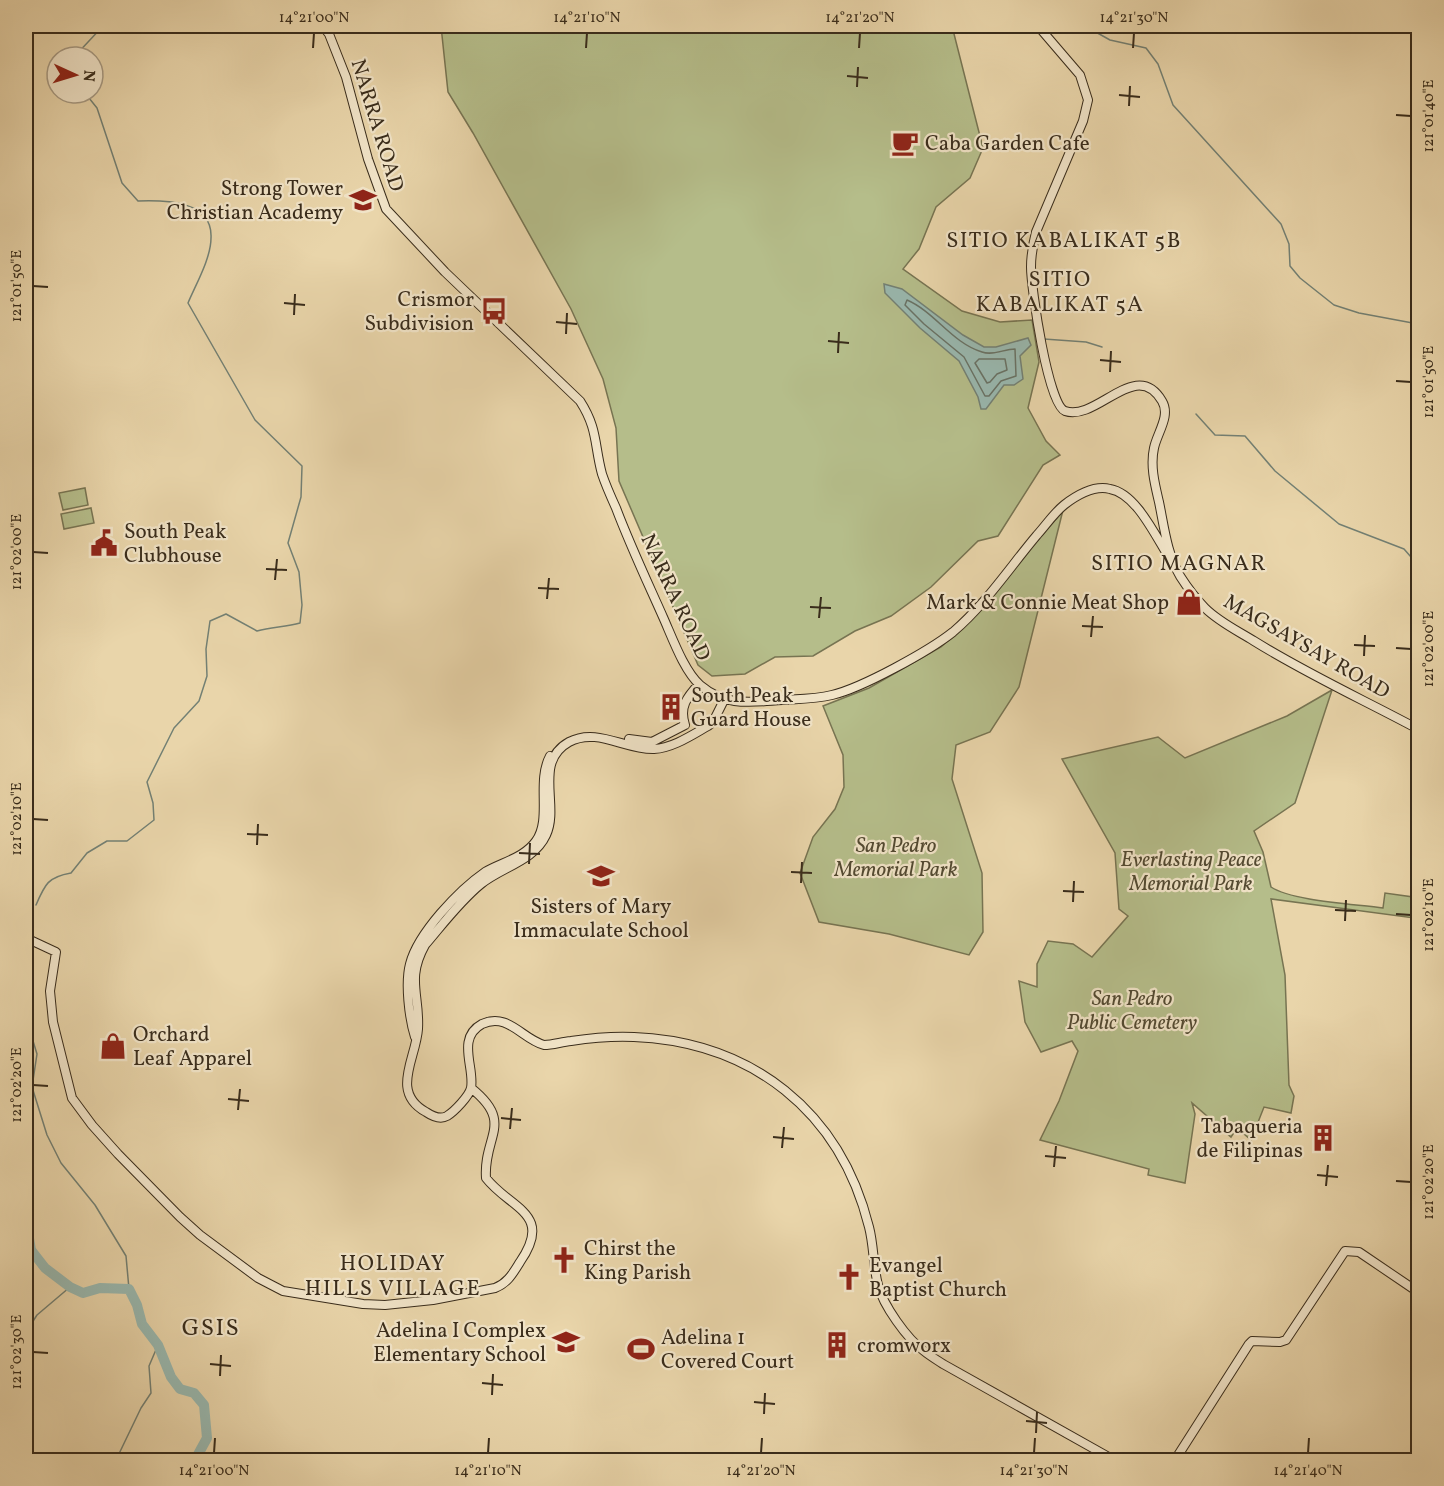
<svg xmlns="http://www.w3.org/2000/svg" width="1444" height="1486" viewBox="0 0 1444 1486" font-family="Vollkorn,serif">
<rect width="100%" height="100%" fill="#e9d5aa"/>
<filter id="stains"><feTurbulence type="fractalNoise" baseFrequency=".00333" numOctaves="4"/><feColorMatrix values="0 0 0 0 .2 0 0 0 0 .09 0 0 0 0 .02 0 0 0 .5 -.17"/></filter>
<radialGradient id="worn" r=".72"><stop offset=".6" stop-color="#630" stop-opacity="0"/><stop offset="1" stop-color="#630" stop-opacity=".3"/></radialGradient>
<path fill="#b5bd8a" stroke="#777452" stroke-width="1.5" d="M 441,26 L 952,26 L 983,148 L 970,178 L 936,207 L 919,249 L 903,269 L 962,311 L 1000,322 L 1032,320 L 1039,362 L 1028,408 L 1046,441 L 1060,455 L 1043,465 L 998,536 L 978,541 L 931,587 L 891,616 L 855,631 L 813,656 L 775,657 L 745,674 L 712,676 L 698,665 L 619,481 L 616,428 L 603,379 L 571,309 L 473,133 L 448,92 Z
M 85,488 L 88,505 L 63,510 L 59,493 Z
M 91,508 L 94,523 L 64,529 L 61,514 Z
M 1063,510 L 1019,687 L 990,732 L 956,745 L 952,779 L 982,873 L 983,932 L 969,955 L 889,934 L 819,922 L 800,873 L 813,837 L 835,809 L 844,787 L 843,755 L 823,706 L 869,688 L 941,647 L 966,625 Z
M 1332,690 L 1295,803 L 1254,831 L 1263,852 L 1271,887 C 1292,901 1355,904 1383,908 L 1385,893 L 1413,897 L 1414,918 L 1271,899 L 1285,975 L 1289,1085 L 1294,1096 L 1291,1113 L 1264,1107 L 1251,1140 L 1237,1128 L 1231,1137 L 1192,1103 L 1195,1114 L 1185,1183 L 1148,1175 L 1149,1169 L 1040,1140 L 1059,1101 L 1078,1051 L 1072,1041 L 1041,1052 L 1025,1022 L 1019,981 L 1037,987 L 1037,964 L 1048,941 L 1073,944 L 1092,957 L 1128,916 L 1119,909 L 1115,853 L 1062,759 L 1158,737 L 1185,758 L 1287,716 Z"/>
<path fill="#99b8af" stroke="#738074" stroke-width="1.5" d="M 884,284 L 902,289 L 963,335 L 984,347 L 996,347 L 1028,338 L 1031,345 L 1020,356 L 1023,379 L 1014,385 L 1004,385 L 986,409 L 981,409 L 978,397 L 959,361 L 920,328 L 885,293 Z"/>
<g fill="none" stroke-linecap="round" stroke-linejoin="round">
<path stroke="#697265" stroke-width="1.5" d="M 907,300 C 935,312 952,343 982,352 C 993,356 1004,349 1015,349 L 1016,376 L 1001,381 L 989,396 L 985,396 L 964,357 L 924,324 L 905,305 Z
M 979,359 L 1005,359 L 1007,370 L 997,374 L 990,382 L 987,383 L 975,363 Z"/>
<path stroke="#738074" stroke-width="1.5" d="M 1085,26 L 1110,40 L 1146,48 L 1158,64 L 1173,105 L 1281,224 L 1289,244 L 1290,266 L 1300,278 L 1334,305 L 1359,313 L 1418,324
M 74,57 L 103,26
M 1044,339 L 1086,342 L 1102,347
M 1196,414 L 1215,435 L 1245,436 L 1275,471 L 1339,524 L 1404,549 L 1418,565
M 36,905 C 45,884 48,877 71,873 L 87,853 L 107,841 L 127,841 L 154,820 L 153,803 L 147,782 L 174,728 L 199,701 L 207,676 L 206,649 L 210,621 L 226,614 L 257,631 C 272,627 286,627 300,623 L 302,605 L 299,572 L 288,543 L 301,497 L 302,466 L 255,420 L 188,303 C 196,284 211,258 211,238 C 213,200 164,200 138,201 L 122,183 L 97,108 L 85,93
M 26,911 L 31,909
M 26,1018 L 37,1054 L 32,1087 L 47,1135 L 61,1163 L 95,1205 L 126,1256 L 129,1289
M 26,1332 L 37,1315 L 70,1287
M 116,1460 L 141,1408 L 151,1393 L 149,1366 L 158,1345"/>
<path stroke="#99b8af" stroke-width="10" d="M 26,1221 L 31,1250 L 45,1268 L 70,1287 L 83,1293 L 100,1288 L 129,1289 L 137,1305 L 142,1324 L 158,1345 L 171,1377 L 180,1389 L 194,1393 L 204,1405 L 207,1438 L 195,1460"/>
<defs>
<path id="secondary" d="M 323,26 L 329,34 L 346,77 L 368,159 L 386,209 L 445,272 L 580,401 C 598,429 594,444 602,474 C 606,486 611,497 616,508 C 630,545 647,581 663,617 C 672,637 684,671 700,685 C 726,707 751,702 782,700 C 799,699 816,699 832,695 C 862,688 929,651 953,632 C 985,605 1010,567 1037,535 C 1046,525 1054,513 1064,505 C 1077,495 1094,485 1110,489 C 1139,494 1159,545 1176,568
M 1038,26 L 1080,75 L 1088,100 L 1083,121 L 1036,232 C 1033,244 1031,255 1031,267 C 1031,288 1048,405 1065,411 C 1097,422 1136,357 1162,401 C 1171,416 1157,433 1154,448 C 1150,466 1155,485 1159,502 C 1164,526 1167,554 1180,576 C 1187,587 1196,599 1205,608 C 1219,622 1238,631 1254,641 C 1307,674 1364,700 1418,729
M 724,700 L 713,722 L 708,726 C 692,735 673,748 654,749 C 625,750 597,727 569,742 C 533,762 560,806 546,835 C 534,861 502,867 481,884 C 460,901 443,924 425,945 C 406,979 420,995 418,1029 C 416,1059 390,1092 426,1112 C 432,1116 440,1120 447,1116 C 455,1111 469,1096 471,1088 C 475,1068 456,1038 482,1024 C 508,1012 522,1039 544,1045 C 553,1045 561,1042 571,1041 C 591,1038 613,1036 634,1037 C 752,1042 840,1111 869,1227 C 874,1246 873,1266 878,1285 C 883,1305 907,1339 924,1351 C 930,1356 937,1360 943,1364 L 1114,1460
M 685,725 C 679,707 687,697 699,684
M 629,739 L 652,742 L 685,725
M 26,938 L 56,952 L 50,991 L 53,1022 L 72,1098 L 92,1125 L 118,1154 L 180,1217 L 200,1235 L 258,1278 L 283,1291 L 363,1304 L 385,1305 L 433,1300 L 495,1288 C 508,1283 513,1273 520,1262 C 554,1213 510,1209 486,1178 C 483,1136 515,1123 471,1088
M 1418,949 L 1418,997
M 415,1037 C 409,1018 405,983 410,964 C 418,933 459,890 485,872 C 502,862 524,858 536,841 C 552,819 536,782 550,756
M 26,1455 L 35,1460
M 1175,1460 L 1249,1344 L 1252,1341 L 1280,1342 L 1286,1340 L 1345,1251 L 1359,1252 L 1418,1292"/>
</defs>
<use href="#secondary" stroke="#392c1b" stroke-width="10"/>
<use href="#secondary" stroke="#f1e4c8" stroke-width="8"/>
</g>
<path fill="none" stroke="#392c1b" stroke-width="2" d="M 313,48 L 314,33M 586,48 L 587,33M 859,48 L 860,33M 1133,48 L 1134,33M 847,76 L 868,78M 857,87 L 858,67M 1119,95 L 1140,97M 1129,106 L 1130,86M 1396,115 L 1411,116M 33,286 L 48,287M 284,303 L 305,305M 294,315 L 295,294M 556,322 L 577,324M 566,334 L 567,313M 828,341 L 849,343M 838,353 L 839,332M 1100,360 L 1121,362M 1110,372 L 1111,351M 1396,381 L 1411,382M 33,552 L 48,553M 266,569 L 287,570M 275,580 L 277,559M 538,588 L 559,589M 547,599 L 549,578M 810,607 L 831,608M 819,618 L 821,597M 1082,626 L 1103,627M 1091,637 L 1093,616M 1354,645 L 1375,646M 1396,648 L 1411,649M 1364,656 L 1365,635M 33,819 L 48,820M 247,834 L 268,835M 257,845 L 258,824M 519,853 L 540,854M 529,864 L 530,843M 791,872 L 812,873M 801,883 L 802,862M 1063,891 L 1084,892M 1073,902 L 1074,881M 1335,910 L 1356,911M 1396,914 L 1411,915M 1345,921 L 1346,900M 33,1085 L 48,1086M 228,1099 L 249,1101M 238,1110 L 240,1089M 501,1118 L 521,1120M 510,1129 L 512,1108M 773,1137 L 794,1139M 782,1148 L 784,1127M 1045,1156 L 1066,1158M 1054,1167 L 1056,1146M 1317,1175 L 1338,1177M 1396,1181 L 1411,1182M 1326,1186 L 1328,1165M 33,1352 L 48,1353M 210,1364 L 231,1366M 220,1376 L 221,1355M 482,1383 L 503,1385M 492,1395 L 493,1374M 754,1402 L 775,1404M 764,1414 L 765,1393M 1026,1421 L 1047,1423M 1036,1433 L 1037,1412M 214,1453 L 215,1438M 488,1453 L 489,1438M 761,1453 L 762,1438M 1034,1453 L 1035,1438M 1308,1453 L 1309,1438"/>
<defs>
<symbol id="cafe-bare" viewBox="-9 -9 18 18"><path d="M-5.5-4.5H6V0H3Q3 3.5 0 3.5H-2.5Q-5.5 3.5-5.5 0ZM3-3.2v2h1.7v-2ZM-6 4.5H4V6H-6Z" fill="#8f2418" stroke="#f1e4c8" stroke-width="2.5" paint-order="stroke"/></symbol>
<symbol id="school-bare" viewBox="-9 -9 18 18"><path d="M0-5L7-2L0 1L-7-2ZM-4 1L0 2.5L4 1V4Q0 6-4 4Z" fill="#8f2418" stroke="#f1e4c8" stroke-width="2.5" paint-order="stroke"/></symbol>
<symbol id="bus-bare" viewBox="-9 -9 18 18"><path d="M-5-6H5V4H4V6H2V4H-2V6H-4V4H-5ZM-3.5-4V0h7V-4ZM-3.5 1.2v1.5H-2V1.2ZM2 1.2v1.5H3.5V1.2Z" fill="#8f2418" stroke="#f1e4c8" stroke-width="2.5" paint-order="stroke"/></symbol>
<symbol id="civic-bare" viewBox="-9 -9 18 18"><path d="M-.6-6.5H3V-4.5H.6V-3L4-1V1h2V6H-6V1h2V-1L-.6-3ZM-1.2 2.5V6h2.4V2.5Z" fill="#8f2418" stroke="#f1e4c8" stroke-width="2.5" paint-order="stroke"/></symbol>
<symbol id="shop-bare" viewBox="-9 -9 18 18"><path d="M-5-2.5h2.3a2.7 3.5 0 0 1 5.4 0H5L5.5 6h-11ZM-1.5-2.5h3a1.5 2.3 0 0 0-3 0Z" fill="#8f2418" stroke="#f1e4c8" stroke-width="2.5" paint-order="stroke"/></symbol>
<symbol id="building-bare" viewBox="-9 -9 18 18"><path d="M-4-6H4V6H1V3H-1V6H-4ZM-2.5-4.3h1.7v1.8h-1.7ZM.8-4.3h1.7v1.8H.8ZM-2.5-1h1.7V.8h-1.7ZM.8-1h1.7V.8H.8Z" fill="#8f2418" stroke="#f1e4c8" stroke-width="2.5" paint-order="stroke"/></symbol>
<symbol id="church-bare" viewBox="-9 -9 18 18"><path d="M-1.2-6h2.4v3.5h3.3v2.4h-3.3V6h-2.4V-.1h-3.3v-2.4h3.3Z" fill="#8f2418" stroke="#f1e4c8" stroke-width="2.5" paint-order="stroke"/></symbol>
<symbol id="stadium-bare" viewBox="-9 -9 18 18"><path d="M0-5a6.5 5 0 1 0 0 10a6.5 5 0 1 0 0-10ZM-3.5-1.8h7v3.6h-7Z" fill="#8f2418" stroke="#f1e4c8" stroke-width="2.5" paint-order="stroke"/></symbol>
</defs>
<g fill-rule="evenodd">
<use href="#cafe-bare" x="886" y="124" width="38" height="38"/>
<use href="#school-bare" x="344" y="181" width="38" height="38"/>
<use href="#bus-bare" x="475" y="292" width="38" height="38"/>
<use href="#civic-bare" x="85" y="524" width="38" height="38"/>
<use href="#shop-bare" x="1170" y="583" width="38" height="38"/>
<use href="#building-bare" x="652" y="688" width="38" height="38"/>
<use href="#school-bare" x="582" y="857" width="38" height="38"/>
<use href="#shop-bare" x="94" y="1027" width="38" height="38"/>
<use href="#building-bare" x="1304" y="1119" width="38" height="38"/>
<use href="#church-bare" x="545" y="1241" width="38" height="38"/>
<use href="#church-bare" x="830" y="1258" width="38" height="38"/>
<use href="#school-bare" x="547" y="1323" width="38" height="38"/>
<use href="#building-bare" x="818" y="1326" width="38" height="38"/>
<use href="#stadium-bare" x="622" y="1330" width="38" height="38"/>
</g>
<g text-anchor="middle" stroke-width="4.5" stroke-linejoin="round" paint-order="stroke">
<g font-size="21" fill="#392c1b" stroke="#f1e4c8">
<text transform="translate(378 125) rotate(73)" y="7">NARRA ROAD</text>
<text transform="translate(676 597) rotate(65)" y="7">NARRA ROAD</text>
<text transform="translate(1307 646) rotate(30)" y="7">MAGSAYSAY ROAD</text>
</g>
<g font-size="21" fill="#392c1b" stroke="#f1e4c8" text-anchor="start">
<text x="925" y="150">Caba Garden Cafe</text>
<text x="343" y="195" text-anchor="end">Strong Tower<tspan x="343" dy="24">Christian Academy</tspan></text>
<text x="474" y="306" text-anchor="end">Crismor<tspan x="474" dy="24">Subdivision</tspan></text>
<text x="124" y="538">South Peak<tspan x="124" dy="24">Clubhouse</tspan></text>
<text x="1169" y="609" text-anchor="end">Mark &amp; Connie Meat Shop</text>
<text x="691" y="702">South Peak<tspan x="691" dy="24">Guard House</tspan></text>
<text x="601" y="913" text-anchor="middle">Sisters of Mary<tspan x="601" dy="24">Immaculate School</tspan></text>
<text x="133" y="1041">Orchard<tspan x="133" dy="24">Leaf Apparel</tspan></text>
<text x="1303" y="1133" text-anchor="end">Tabaqueria<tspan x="1303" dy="24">de Filipinas</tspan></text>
<text x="584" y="1255">Chirst the<tspan x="584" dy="24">King Parish</tspan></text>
<text x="869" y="1272">Evangel<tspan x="869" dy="24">Baptist Church</tspan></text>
<text x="546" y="1337" text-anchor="end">Adelina I Complex<tspan x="546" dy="24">Elementary School</tspan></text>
<text x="661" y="1344">Adelina 1<tspan x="661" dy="24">Covered Court</tspan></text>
<text x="857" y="1352">cromworx</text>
</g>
<g font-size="21" font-style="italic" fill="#524931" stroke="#f1e4c8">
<text x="896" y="852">San Pedro<tspan x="896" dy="24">Memorial Park</tspan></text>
<text x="1191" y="866">Everlasting Peace<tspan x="1191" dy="24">Memorial Park</tspan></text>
<text x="1132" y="1005">San Pedro<tspan x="1132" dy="24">Public Cemetery</tspan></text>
</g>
<g font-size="22" letter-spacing="1.5" fill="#392c1b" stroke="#f1e4c8">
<text x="1064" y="247">SITIO KABALIKAT 5B</text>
<text x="1060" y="286">SITIO<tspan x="1060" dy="25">KABALIKAT 5A</tspan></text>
<text x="1179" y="570">SITIO MAGNAR</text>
<text x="393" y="1270">HOLIDAY<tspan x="393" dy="25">HILLS VILLAGE</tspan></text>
</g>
<g font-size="24" letter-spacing="1.5" fill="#392c1b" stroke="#f1e4c8">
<text x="211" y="1335">GSIS</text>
</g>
</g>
<rect width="1444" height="1486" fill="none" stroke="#e9d5aa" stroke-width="66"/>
<g transform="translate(75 75) rotate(94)"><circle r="28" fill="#f1e4c8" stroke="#a79a83" stroke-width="1.5"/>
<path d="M0-4.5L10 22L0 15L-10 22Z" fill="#8f2418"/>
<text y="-9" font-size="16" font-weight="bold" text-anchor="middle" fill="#392c1b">N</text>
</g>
<rect x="33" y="33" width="1378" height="1420" fill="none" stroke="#392c1b" stroke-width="2"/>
<g font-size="15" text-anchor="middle" fill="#392c1b">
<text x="314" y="22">14°21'00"N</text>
<text x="587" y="22">14°21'10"N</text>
<text x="860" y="22">14°21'20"N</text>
<text x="1134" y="22">14°21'30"N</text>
<text transform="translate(1428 116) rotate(-90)" y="5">121°01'40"E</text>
<text transform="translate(16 286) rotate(-90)" y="5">121°01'50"E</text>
<text transform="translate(1428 382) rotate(-90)" y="5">121°01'50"E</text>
<text transform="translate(16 552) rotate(-90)" y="5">121°02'00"E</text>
<text transform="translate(1428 649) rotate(-90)" y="5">121°02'00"E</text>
<text transform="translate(16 819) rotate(-90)" y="5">121°02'10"E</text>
<text transform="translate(1428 915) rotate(-90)" y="5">121°02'10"E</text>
<text transform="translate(16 1085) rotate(-90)" y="5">121°02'20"E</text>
<text transform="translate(1428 1182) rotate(-90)" y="5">121°02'20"E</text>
<text transform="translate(16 1352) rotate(-90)" y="5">121°02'30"E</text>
<text x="214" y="1475">14°21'00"N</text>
<text x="488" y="1475">14°21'10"N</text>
<text x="761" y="1475">14°21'20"N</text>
<text x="1034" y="1475">14°21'30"N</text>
<text x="1308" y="1475">14°21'40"N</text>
</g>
<rect width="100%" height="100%" filter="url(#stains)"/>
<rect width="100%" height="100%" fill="url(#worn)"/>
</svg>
